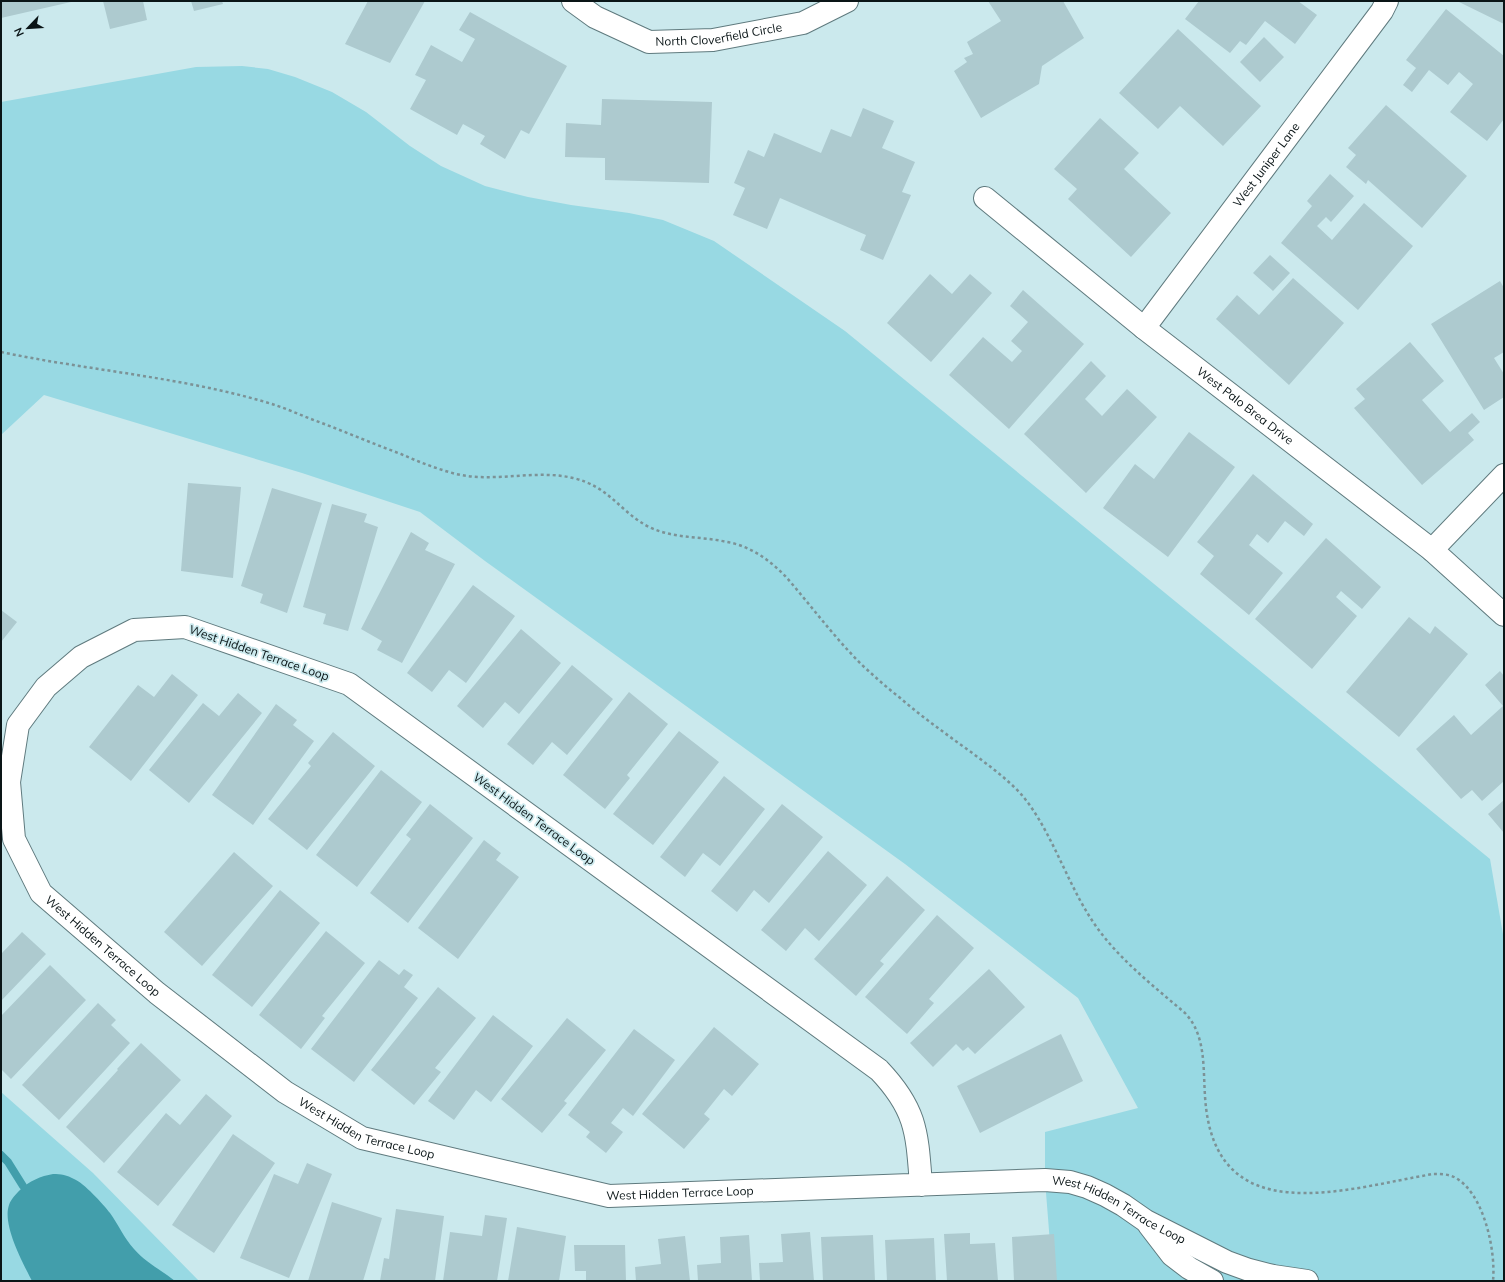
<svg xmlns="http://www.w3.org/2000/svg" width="1505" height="1282" viewBox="0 0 1505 1282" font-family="Mulish,sans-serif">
<rect width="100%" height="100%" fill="#cbe9ed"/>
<path fill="#98d9e3" d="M 242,66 L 268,69 L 295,77 L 332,92 L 366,112 L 410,146 L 441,166 L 485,186 L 528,197 L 571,205 L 629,213 L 663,220 L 714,241 L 845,331 L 1490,859 L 1504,940 L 1504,1281 L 1053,1281 L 1045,1180 L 1045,1132 L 1138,1108 L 1078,998 L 905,864 L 485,561 L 420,512 L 302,473 L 44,395 L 1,435 L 1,102 L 196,67 Z
M 1,1092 L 93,1173 L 199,1281 L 1,1281 Z"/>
<path fill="#429eab" d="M 53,1174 C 61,1174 67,1175 74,1179 C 84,1183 103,1204 110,1213 C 118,1224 124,1238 134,1249 C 145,1262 161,1270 175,1281 L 32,1281 C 23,1263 2,1225 9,1205 C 11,1199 16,1194 20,1190 C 29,1181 41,1176 53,1174 Z"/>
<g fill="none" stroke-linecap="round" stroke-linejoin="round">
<path stroke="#429eab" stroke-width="8" d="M 1,1155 L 8,1162 L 23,1186"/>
</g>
<path fill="#adcacf" d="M 1,1 L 71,1 L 71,2 L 1,18 Z
M 103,1 L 143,1 L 147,20 L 110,29 Z
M 191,1 L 222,1 L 223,4 L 194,11 Z
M 368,1 L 425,1 L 390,63 L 345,44 Z
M 988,1 L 1063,1 L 1084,38 L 1042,66 L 1039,84 L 981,118 L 954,71 L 967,62 L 964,58 L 973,54 L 967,42 L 1001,21 Z
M 1199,1 L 1298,1 L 1317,15 L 1295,44 L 1265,21 L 1246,45 L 1240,41 L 1230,53 L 1185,19 Z
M 1457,1 L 1504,1 L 1504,24 Z
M 1446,9 L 1504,56 L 1504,119 L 1487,141 L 1450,112 L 1473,84 L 1459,72 L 1448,85 L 1429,70 L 1412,92 L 1403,85 L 1416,68 L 1406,60 Z
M 470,12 L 567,66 L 529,134 L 521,130 L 505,159 L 480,144 L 485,136 L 463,124 L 457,135 L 410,109 L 426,80 L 415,75 L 431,45 L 462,62 L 475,39 L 459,30 Z
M 1178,29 L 1261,106 L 1223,146 L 1180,106 L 1158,129 L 1119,93 Z
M 1264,37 L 1284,57 L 1260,82 L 1240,62 Z
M 602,99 L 712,102 L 709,183 L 605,180 L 605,158 L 565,157 L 566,123 L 601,125 Z
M 1386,105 L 1467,176 L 1422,228 L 1368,180 L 1366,184 L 1346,167 L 1356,155 L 1348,148 Z
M 863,108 L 894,121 L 882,148 L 915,162 L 902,192 L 911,195 L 883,260 L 860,250 L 866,235 L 780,198 L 767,229 L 733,215 L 745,188 L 734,183 L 748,150 L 764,157 L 774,133 L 821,153 L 831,129 L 851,137 Z
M 1100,118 L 1139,153 L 1124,169 L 1171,213 L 1131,257 L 1068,199 L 1077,189 L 1054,169 Z
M 1330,174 L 1354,196 L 1331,222 L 1326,217 L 1317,226 L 1332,240 L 1364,203 L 1413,246 L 1358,310 L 1281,243 L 1312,206 L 1307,201 Z
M 1270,255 L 1290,273 L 1273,291 L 1253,273 Z
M 930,274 L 952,294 L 970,274 L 992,293 L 931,362 L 887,323 Z
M 1293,278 L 1344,323 L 1289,385 L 1216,319 L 1237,295 L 1259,315 Z
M 1500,281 L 1504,288 L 1504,352 L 1494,358 L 1504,374 L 1504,397 L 1484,410 L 1431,324 Z
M 1023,290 L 1084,344 L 1009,429 L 949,375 L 983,337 L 1012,362 L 1022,351 L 1011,341 L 1028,322 L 1010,306 Z
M 1410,342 L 1444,381 L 1422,400 L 1450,432 L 1472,413 L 1480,422 L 1468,433 L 1474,440 L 1422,485 L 1354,408 L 1365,399 L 1356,389 Z
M 1091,361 L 1106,376 L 1085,399 L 1102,416 L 1127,389 L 1157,417 L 1086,493 L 1024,434 Z
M 1189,432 L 1235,467 L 1168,557 L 1103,508 L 1135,464 L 1154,479 Z
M 1253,474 L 1313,524 L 1304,536 L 1285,521 L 1268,543 L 1257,534 L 1249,545 L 1283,573 L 1249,615 L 1200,574 L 1214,556 L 1197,542 Z
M 188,483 L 241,487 L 233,578 L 181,571 Z
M 272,488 L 322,503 L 287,613 L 260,603 L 263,594 L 241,586 Z
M 332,504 L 367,514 L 364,522 L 378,527 L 348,631 L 323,624 L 326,614 L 303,607 Z
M 411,532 L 429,543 L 425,550 L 455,564 L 402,663 L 377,650 L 382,641 L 361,629 Z
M 1326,538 L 1381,587 L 1362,609 L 1341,591 L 1336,597 L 1357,616 L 1312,669 L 1255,619 Z
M 473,585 L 515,616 L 466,683 L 449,670 L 432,692 L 407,673 Z
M 1,610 L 17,622 L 1,642 Z
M 1409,617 L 1430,634 L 1435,626 L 1468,654 L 1399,737 L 1346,692 Z
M 521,629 L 561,663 L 519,714 L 505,702 L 483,728 L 457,706 Z
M 572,665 L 613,699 L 567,755 L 552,742 L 533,765 L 507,744 Z
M 1500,671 L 1504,676 L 1504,781 L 1482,801 L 1472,790 L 1461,799 L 1416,749 L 1454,715 L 1471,735 L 1503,706 L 1485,685 Z
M 172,674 L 198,695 L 131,781 L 89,747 L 138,685 L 154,697 Z
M 629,692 L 668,724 L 627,775 L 630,778 L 605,809 L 563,775 Z
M 238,693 L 262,713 L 189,803 L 149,770 L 203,703 L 219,716 Z
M 276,704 L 297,720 L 293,725 L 314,741 L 253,825 L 212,795 Z
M 679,731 L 719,762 L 653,845 L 613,814 Z
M 333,732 L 375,766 L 307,850 L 268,819 L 311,766 L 308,763 Z
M 381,770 L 422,802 L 357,887 L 316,855 Z
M 724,776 L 765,809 L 720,866 L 703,853 L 685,877 L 660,857 Z
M 1504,800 L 1504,833 L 1488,814 Z
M 430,804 L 473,838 L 408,923 L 370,893 L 411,839 L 406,835 Z
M 782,804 L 823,837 L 769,903 L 754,890 L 737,912 L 711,891 Z
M 484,840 L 501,853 L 496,860 L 519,877 L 458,959 L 418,928 Z
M 828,851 L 867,885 L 819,941 L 805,928 L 786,951 L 761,930 Z
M 234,852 L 273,886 L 202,966 L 164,932 Z
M 887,876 L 925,910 L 880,961 L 884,964 L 856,996 L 814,959 Z
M 280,890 L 320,923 L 252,1007 L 212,975 Z
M 937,915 L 974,948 L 929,999 L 934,1003 L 907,1034 L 865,997 Z
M 326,931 L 365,963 L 322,1016 L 325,1018 L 301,1049 L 259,1015 Z
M 22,932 L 46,954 L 1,1001 L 1,951 L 2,953 Z
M 379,960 L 399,975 L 404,969 L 413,975 L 404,987 L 418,998 L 354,1082 L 311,1049 Z
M 50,965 L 86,1000 L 11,1079 L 1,1069 L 1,1016 Z
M 989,969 L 1025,1007 L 975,1054 L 968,1047 L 963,1051 L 956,1044 L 933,1067 L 910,1043 Z
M 438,987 L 476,1018 L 435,1068 L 441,1072 L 414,1105 L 371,1070 Z
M 98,1003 L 116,1020 L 111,1025 L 130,1043 L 59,1120 L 22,1085 Z
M 493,1015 L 533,1046 L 491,1102 L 476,1090 L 454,1120 L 428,1101 Z
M 567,1018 L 606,1050 L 564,1101 L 567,1103 L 542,1133 L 501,1099 Z
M 714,1027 L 759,1064 L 732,1096 L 724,1089 L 704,1114 L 710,1119 L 684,1149 L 642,1114 Z
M 634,1029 L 675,1060 L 633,1116 L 623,1108 L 611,1123 L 623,1132 L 606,1153 L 586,1137 L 590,1132 L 568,1115 Z
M 1061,1034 L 1083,1081 L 980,1133 L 957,1086 Z
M 141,1043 L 181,1080 L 104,1163 L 66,1127 L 118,1070 L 117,1069 Z
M 206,1094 L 232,1116 L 158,1206 L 117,1172 L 166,1113 L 180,1125 Z
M 233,1134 L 275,1163 L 214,1253 L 172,1225 Z
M 307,1163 L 332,1174 L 289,1278 L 240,1258 L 274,1174 L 298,1184 Z
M 332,1202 L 382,1218 L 363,1281 L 308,1281 Z
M 396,1209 L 444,1216 L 435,1281 L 380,1281 L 384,1258 L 389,1259 Z
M 485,1215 L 507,1218 L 497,1281 L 443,1281 L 450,1232 L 482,1236 Z
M 517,1227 L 566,1236 L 559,1281 L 508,1281 Z
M 810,1232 L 814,1281 L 760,1281 L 759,1263 L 783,1262 L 781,1234 Z
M 970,1233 L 970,1244 L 995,1243 L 998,1281 L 947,1281 L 944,1234 Z
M 1054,1234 L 1057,1281 L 1014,1281 L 1012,1237 Z
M 749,1235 L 752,1281 L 698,1281 L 697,1265 L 721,1263 L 720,1237 Z
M 873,1235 L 875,1281 L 823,1281 L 821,1237 Z
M 685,1236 L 690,1281 L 636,1281 L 635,1267 L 661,1264 L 658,1239 Z
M 934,1238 L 936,1281 L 887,1281 L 885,1240 Z
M 574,1245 L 625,1245 L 626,1281 L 586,1281 L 586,1271 L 575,1271 Z"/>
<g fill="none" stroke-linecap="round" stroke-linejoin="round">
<defs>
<g id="minor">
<path id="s1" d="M 573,1 L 595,17 L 649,42 L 713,40 L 803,23 L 847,1"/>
<path id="s2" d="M 985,198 L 1144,328 L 1432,550 L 1504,615"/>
<path id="s3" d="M 1144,328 L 1382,11 L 1387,1"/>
<path d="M 1432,550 L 1504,475"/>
<path id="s4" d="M 921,1185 C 917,1133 917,1110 879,1070 L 349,684 L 185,627 L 134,630 L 81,657 L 46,687 L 18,725 L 9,782 L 14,839 L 41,893 L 157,993 L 285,1092 L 362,1138 L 609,1196 L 1045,1180 L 1070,1182 L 1087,1187 L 1105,1195 L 1123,1205 L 1146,1221 L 1227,1262 L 1249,1270 L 1273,1276 L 1307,1281"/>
<path d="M 1149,1225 L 1172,1255 L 1189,1268 L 1212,1281"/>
</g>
</defs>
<use href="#minor" stroke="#5f7a7e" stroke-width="24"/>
<path stroke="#7c9296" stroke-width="2.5" stroke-dasharray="3 3" stroke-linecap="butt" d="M 1,352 C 91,371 184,377 272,404 C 285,408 298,414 311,419 C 341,430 371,443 401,454 C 419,462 437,469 456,474 C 496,483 535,469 573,478 C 609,486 620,512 649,527 C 674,539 701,536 727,542 C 751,546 771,561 787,578 C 812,607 835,638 862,665 C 874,676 886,687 899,697 C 922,717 946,734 971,752 C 988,765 1005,777 1020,793 C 1048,824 1065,877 1088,914 C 1112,954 1150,983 1185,1013 C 1206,1035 1203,1067 1205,1096 C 1213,1234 1344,1189 1433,1174 C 1440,1174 1448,1174 1454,1177 C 1484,1192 1496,1251 1493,1281"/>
<use href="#minor" stroke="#fff" stroke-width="22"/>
</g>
<g text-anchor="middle" stroke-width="3.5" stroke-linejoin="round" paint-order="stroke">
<g font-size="12" fill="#0a1517" stroke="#cbe9ed">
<text dy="4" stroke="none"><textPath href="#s1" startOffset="157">North Cloverfield Circle</textPath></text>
<text dy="4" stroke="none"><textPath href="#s3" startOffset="204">West Juniper Lane</textPath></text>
<text dy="4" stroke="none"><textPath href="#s2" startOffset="333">West Palo Brea Drive</textPath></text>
<text transform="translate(259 653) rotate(19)" y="4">West Hidden Terrace Loop</text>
<text transform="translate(534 819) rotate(36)" y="4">West Hidden Terrace Loop</text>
<text dy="4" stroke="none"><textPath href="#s4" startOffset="1416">West Hidden Terrace Loop</textPath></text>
<text dy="4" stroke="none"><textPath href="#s4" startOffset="1740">West Hidden Terrace Loop</textPath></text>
<text dy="4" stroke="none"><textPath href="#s4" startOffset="2064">West Hidden Terrace Loop</textPath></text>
<text dy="4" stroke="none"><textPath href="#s4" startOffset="2510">West Hidden Terrace Loop</textPath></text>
</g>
</g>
<rect width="1505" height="1282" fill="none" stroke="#0a1517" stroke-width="4"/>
<g transform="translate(28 28) rotate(245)" stroke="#cbe9ed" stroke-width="3" paint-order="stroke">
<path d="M0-3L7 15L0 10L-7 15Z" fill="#0a1517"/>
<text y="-6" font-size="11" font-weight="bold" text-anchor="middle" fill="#0a1517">N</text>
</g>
</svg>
